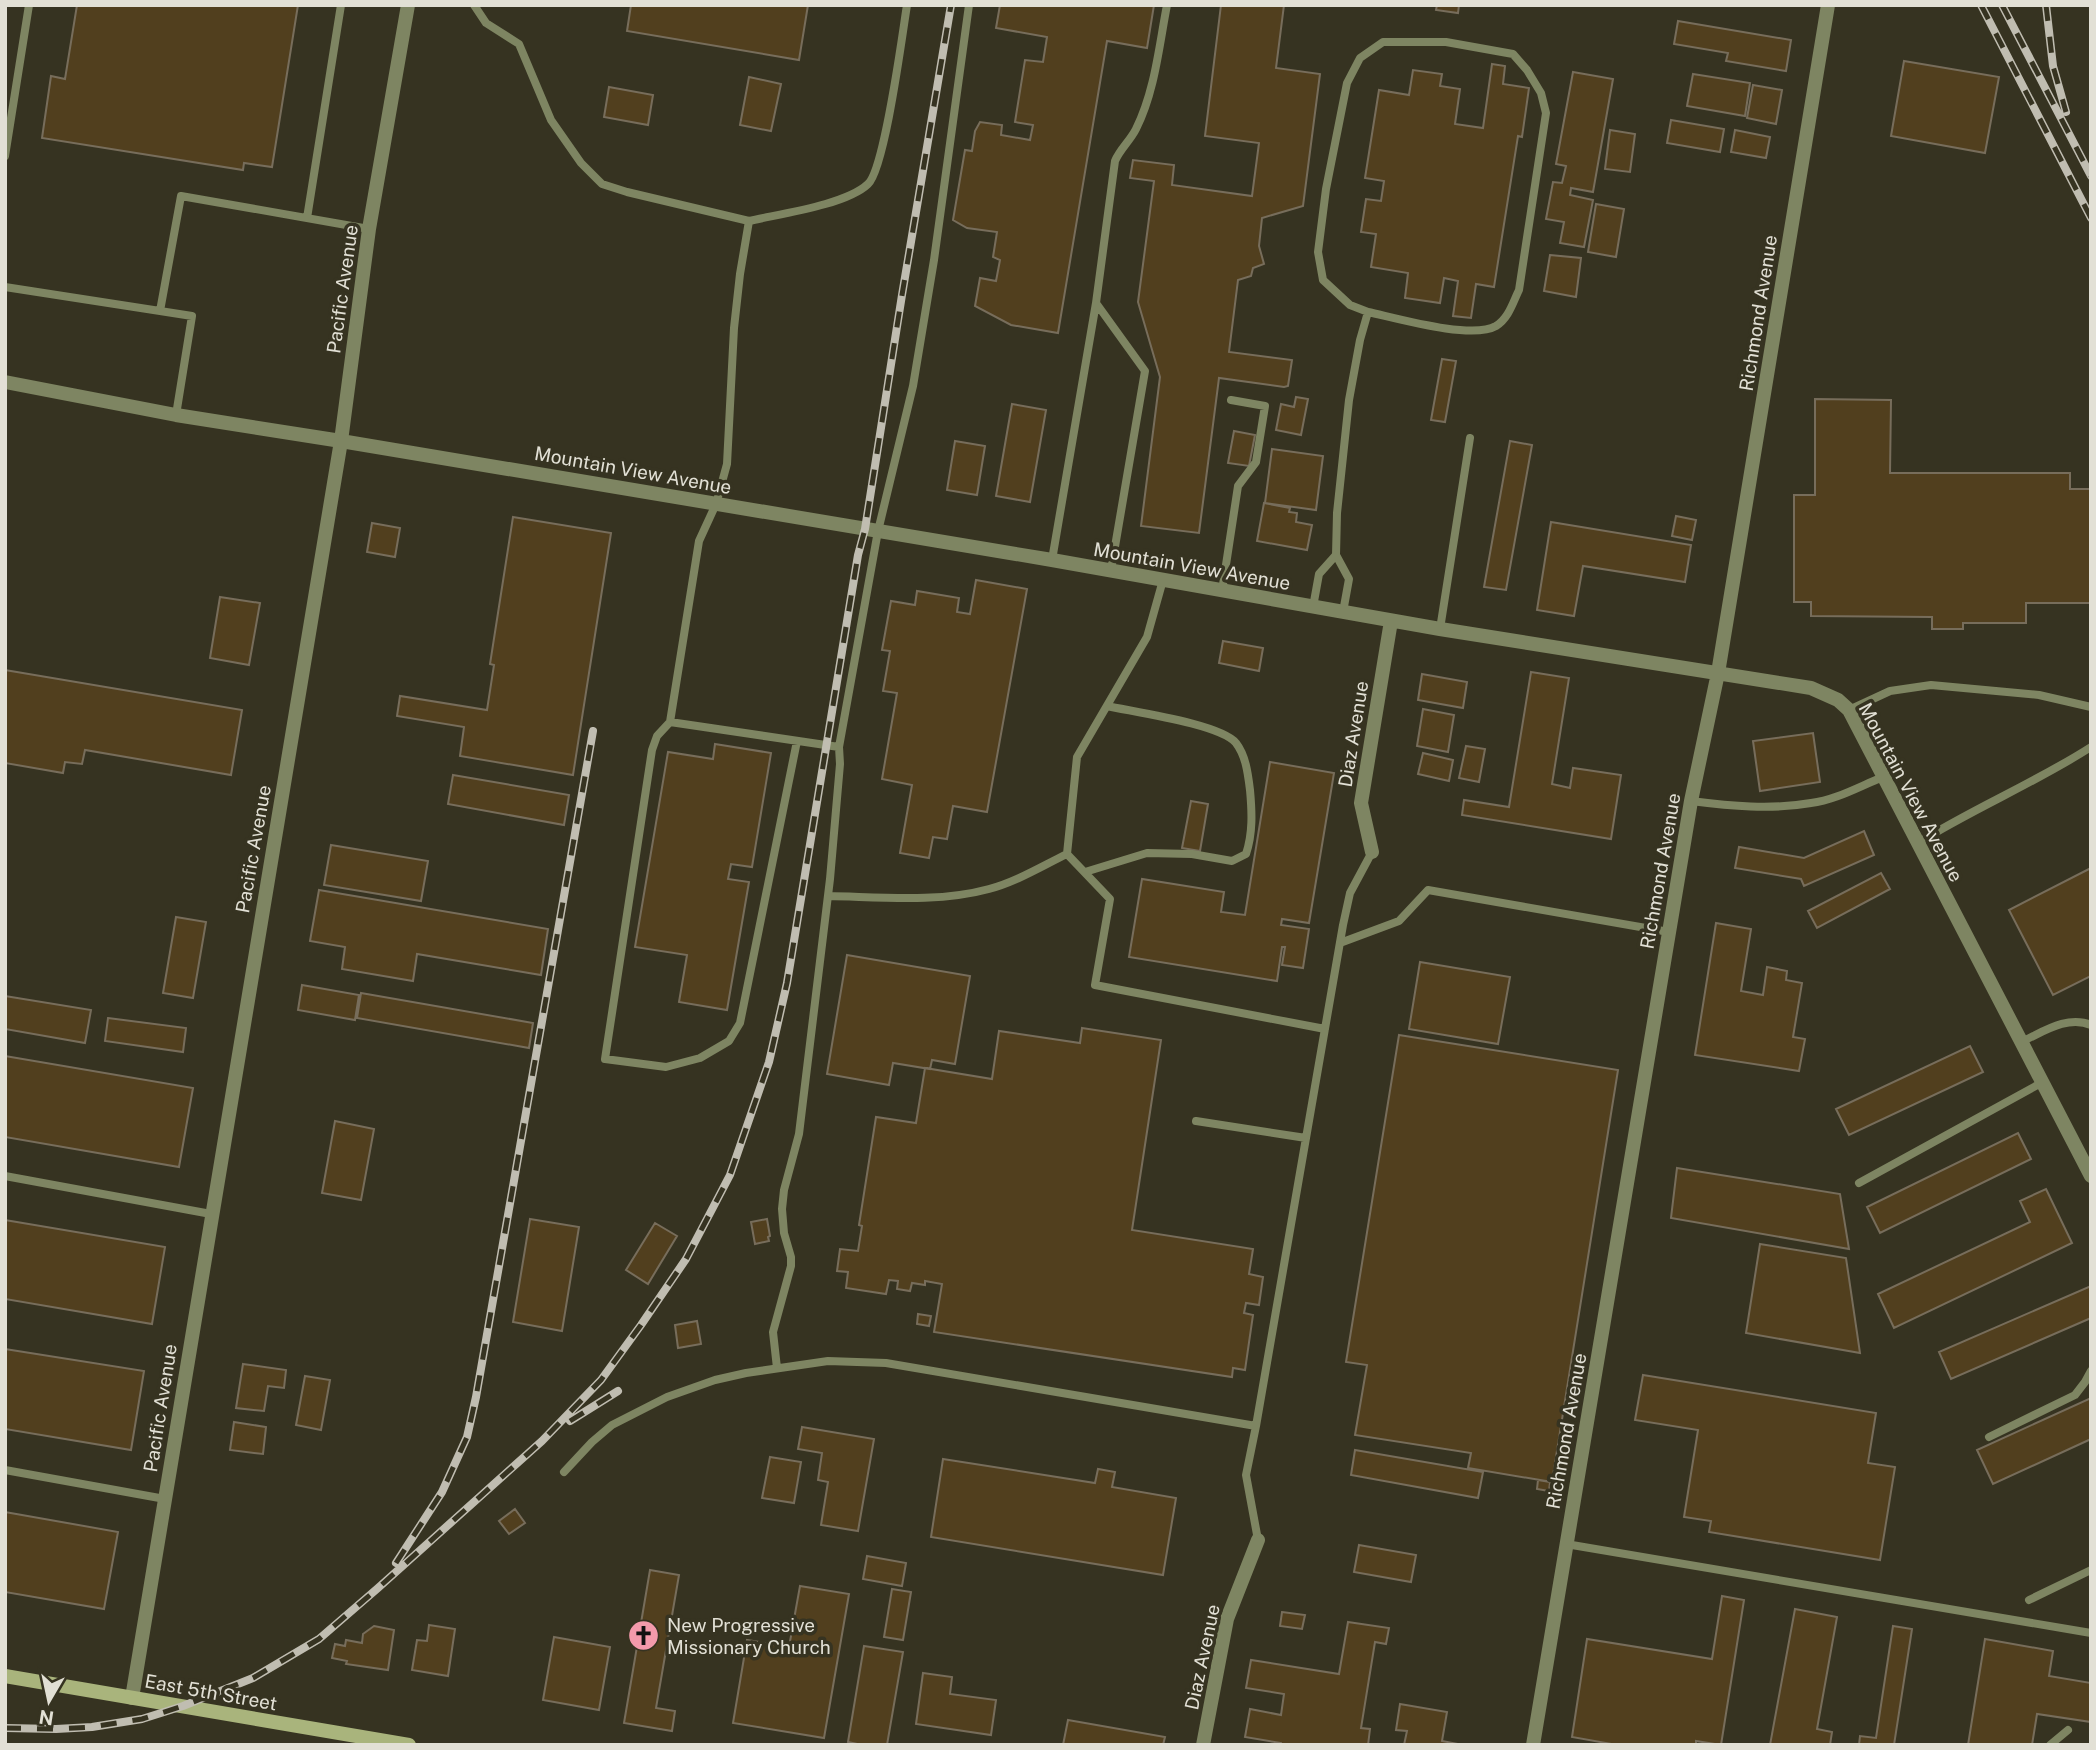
<svg xmlns="http://www.w3.org/2000/svg" width="2096" height="1750" viewBox="0 0 2096 1750" font-family="'Public Sans',sans-serif">
<rect width="100%" height="100%" fill="#363321"/>
<path fill="#513f1e" stroke="#776d5b" stroke-width="2" d="M 77,5 L 298,5 L 272,167 L 244,163 L 243,170 L 42,138 L 51,76 L 65,79 Z
M 631,5 L 808,5 L 799,60 L 627,31 Z
M 1000,5 L 1154,5 L 1147,48 L 1107,41 L 1058,333 L 1011,325 L 975,306 L 980,278 L 996,281 L 1000,260 L 993,257 L 997,232 L 967,228 L 953,220 L 965,150 L 972,151 L 975,131 L 980,122 L 1002,125 L 1001,135 L 1030,140 L 1033,125 L 1015,122 L 1025,60 L 1043,62 L 1047,37 L 996,28 Z
M 1221,5 L 1284,5 L 1276,68 L 1320,74 L 1303,206 L 1262,218 L 1259,246 L 1264,264 L 1253,268 L 1251,276 L 1238,280 L 1229,352 L 1292,360 L 1288,386 L 1284,387 L 1219,378 L 1199,533 L 1141,526 L 1160,377 L 1138,302 L 1154,181 L 1130,178 L 1133,160 L 1174,165 L 1172,185 L 1252,196 L 1259,143 L 1205,136 Z
M 1437,5 L 1459,5 L 1458,13 L 1436,10 Z
M 1678,21 L 1791,40 L 1786,71 L 1726,61 L 1728,53 L 1674,44 Z
M 1904,61 L 1999,77 L 1985,153 L 1891,136 Z
M 1492,64 L 1505,66 L 1503,84 L 1529,88 L 1522,137 L 1518,136 L 1494,287 L 1476,284 L 1471,318 L 1453,316 L 1458,281 L 1444,278 L 1440,303 L 1405,298 L 1408,273 L 1371,267 L 1376,234 L 1361,232 L 1366,199 L 1381,201 L 1384,181 L 1365,178 L 1379,90 L 1409,95 L 1413,70 L 1442,74 L 1440,86 L 1460,89 L 1455,124 L 1483,128 Z
M 1573,72 L 1613,79 L 1593,192 L 1571,188 L 1570,195 L 1593,200 L 1584,247 L 1560,243 L 1564,222 L 1546,219 L 1553,182 L 1562,183 L 1566,166 L 1556,164 Z
M 1693,74 L 1750,83 L 1745,116 L 1687,106 Z
M 749,77 L 781,84 L 771,131 L 740,125 Z
M 1753,85 L 1782,90 L 1776,124 L 1747,118 Z
M 609,87 L 653,95 L 648,125 L 604,117 Z
M 1671,120 L 1724,129 L 1720,152 L 1667,143 Z
M 1610,130 L 1635,134 L 1630,172 L 1605,169 Z
M 1735,130 L 1770,137 L 1766,158 L 1731,152 Z
M 1596,204 L 1624,209 L 1616,257 L 1588,252 Z
M 1550,255 L 1581,258 L 1576,297 L 1544,291 Z
M 1442,359 L 1456,361 L 1445,422 L 1431,420 Z
M 1296,397 L 1308,399 L 1301,435 L 1276,430 L 1281,404 L 1294,407 Z
M 1815,399 L 1891,400 L 1890,473 L 2070,473 L 2070,489 L 2091,489 L 2091,603 L 2026,603 L 2026,623 L 1963,623 L 1963,629 L 1932,629 L 1932,617 L 1811,616 L 1811,602 L 1794,602 L 1794,495 L 1815,495 Z
M 1012,404 L 1046,410 L 1030,502 L 996,496 Z
M 1234,431 L 1255,435 L 1249,466 L 1228,463 Z
M 955,441 L 985,446 L 977,495 L 947,490 Z
M 1510,441 L 1532,445 L 1506,590 L 1484,587 Z
M 1272,449 L 1323,456 L 1316,510 L 1265,503 Z
M 1264,503 L 1290,508 L 1289,512 L 1297,513 L 1296,522 L 1312,525 L 1307,550 L 1257,541 Z
M 1676,516 L 1696,520 L 1692,540 L 1672,536 Z
M 513,517 L 611,533 L 573,775 L 460,756 L 464,727 L 397,716 L 400,696 L 487,710 L 494,665 L 490,664 Z
M 1551,522 L 1691,545 L 1685,582 L 1583,566 L 1574,616 L 1537,610 Z
M 372,523 L 400,528 L 395,557 L 367,552 Z
M 976,580 L 1027,589 L 987,812 L 953,806 L 947,839 L 933,837 L 929,858 L 900,853 L 912,785 L 882,779 L 897,693 L 883,691 L 890,651 L 882,650 L 891,601 L 915,605 L 917,591 L 959,598 L 957,612 L 970,614 Z
M 220,597 L 260,603 L 249,665 L 210,658 Z
M 1223,641 L 1263,648 L 1259,671 L 1219,663 Z
M 5,670 L 242,710 L 231,775 L 85,750 L 82,764 L 65,762 L 63,773 L 5,763 Z
M 1531,672 L 1569,678 L 1552,784 L 1570,788 L 1573,768 L 1621,775 L 1611,839 L 1462,815 L 1464,800 L 1509,807 Z
M 1422,674 L 1467,682 L 1463,708 L 1418,700 Z
M 1423,709 L 1454,715 L 1448,752 L 1417,746 Z
M 1813,733 L 1820,782 L 1760,791 L 1753,741 Z
M 715,744 L 771,753 L 752,867 L 731,864 L 728,879 L 749,882 L 727,1010 L 679,1002 L 687,955 L 635,947 L 668,752 L 713,759 Z
M 1466,746 L 1485,749 L 1479,782 L 1459,778 Z
M 1423,753 L 1453,760 L 1449,781 L 1418,774 Z
M 1270,762 L 1334,773 L 1309,923 L 1282,919 L 1281,925 L 1309,929 L 1303,968 L 1282,965 L 1285,947 L 1282,947 L 1277,981 L 1129,957 L 1142,879 L 1224,892 L 1221,912 L 1245,915 Z
M 453,775 L 569,795 L 564,825 L 448,804 Z
M 1191,801 L 1208,804 L 1200,851 L 1182,848 Z
M 1864,831 L 1874,855 L 1804,886 L 1801,879 L 1735,868 L 1739,847 L 1804,858 Z
M 331,845 L 428,861 L 421,901 L 324,885 Z
M 2091,868 L 2091,976 L 2053,995 L 2009,910 Z
M 1881,873 L 1890,889 L 1817,928 L 1808,911 Z
M 319,890 L 548,929 L 541,975 L 417,954 L 413,981 L 342,969 L 345,947 L 310,941 Z
M 176,917 L 206,922 L 193,998 L 163,993 Z
M 1716,923 L 1751,929 L 1741,991 L 1763,995 L 1767,967 L 1787,971 L 1786,980 L 1802,983 L 1793,1037 L 1805,1039 L 1799,1071 L 1695,1055 Z
M 847,955 L 970,976 L 955,1064 L 932,1060 L 930,1069 L 893,1063 L 889,1085 L 827,1074 Z
M 1420,962 L 1510,977 L 1498,1044 L 1409,1029 Z
M 302,985 L 359,995 L 355,1020 L 298,1010 Z
M 361,993 L 533,1023 L 529,1048 L 357,1018 Z
M 5,996 L 91,1010 L 85,1043 L 5,1029 Z
M 108,1018 L 186,1028 L 183,1052 L 105,1041 Z
M 1082,1028 L 1161,1040 L 1132,1230 L 1253,1249 L 1249,1274 L 1263,1277 L 1259,1305 L 1246,1303 L 1244,1313 L 1253,1315 L 1245,1370 L 1233,1368 L 1232,1377 L 934,1332 L 942,1284 L 925,1281 L 925,1285 L 912,1283 L 910,1291 L 897,1289 L 898,1281 L 889,1280 L 886,1294 L 846,1288 L 848,1272 L 837,1271 L 840,1249 L 858,1251 L 862,1226 L 859,1225 L 876,1117 L 916,1123 L 925,1068 L 992,1079 L 999,1031 L 1080,1043 Z
M 1399,1035 L 1618,1070 L 1552,1482 L 1468,1468 L 1471,1453 L 1355,1435 L 1367,1365 L 1346,1362 Z
M 1970,1046 L 1983,1072 L 1849,1135 L 1836,1109 Z
M 5,1056 L 193,1088 L 179,1167 L 5,1137 Z
M 335,1121 L 374,1129 L 361,1200 L 322,1193 Z
M 2018,1133 L 2031,1159 L 1880,1233 L 1867,1207 Z
M 1677,1168 L 1840,1194 L 1849,1249 L 1671,1218 Z
M 2046,1189 L 2072,1243 L 1894,1328 L 1878,1294 L 2030,1222 L 2020,1201 Z
M 530,1219 L 579,1227 L 562,1331 L 513,1322 Z
M 767,1219 L 770,1236 L 768,1237 L 769,1241 L 755,1244 L 751,1222 Z
M 5,1220 L 165,1247 L 152,1324 L 5,1299 Z
M 655,1223 L 677,1236 L 648,1284 L 626,1270 Z
M 1760,1244 L 1846,1258 L 1860,1353 L 1746,1333 Z
M 2091,1286 L 2091,1318 L 1951,1379 L 1939,1352 Z
M 918,1314 L 931,1316 L 929,1326 L 917,1324 Z
M 697,1321 L 701,1344 L 678,1348 L 675,1325 Z
M 5,1349 L 144,1371 L 131,1450 L 5,1429 Z
M 243,1364 L 286,1370 L 284,1388 L 268,1386 L 264,1411 L 236,1408 Z
M 1643,1375 L 1876,1413 L 1868,1463 L 1895,1467 L 1880,1560 L 1709,1532 L 1711,1521 L 1684,1517 L 1698,1430 L 1635,1420 Z
M 305,1376 L 330,1380 L 321,1430 L 296,1425 Z
M 2091,1398 L 2091,1439 L 1993,1484 L 1977,1450 Z
M 234,1422 L 266,1427 L 263,1454 L 230,1450 Z
M 802,1427 L 874,1439 L 858,1531 L 821,1525 L 828,1482 L 818,1480 L 822,1453 L 798,1449 Z
M 1355,1450 L 1483,1472 L 1478,1498 L 1351,1475 Z
M 770,1457 L 801,1462 L 794,1503 L 762,1498 Z
M 943,1459 L 1095,1483 L 1098,1469 L 1115,1472 L 1112,1487 L 1176,1498 L 1163,1575 L 931,1537 Z
M 1538,1480 L 1550,1482 L 1549,1491 L 1537,1489 Z
M 515,1509 L 525,1523 L 509,1534 L 499,1521 Z
M 5,1512 L 118,1532 L 104,1609 L 5,1592 Z
M 1359,1545 L 1416,1555 L 1411,1582 L 1354,1572 Z
M 867,1556 L 906,1563 L 902,1586 L 863,1579 Z
M 650,1570 L 679,1575 L 656,1708 L 675,1711 L 672,1731 L 624,1723 Z
M 800,1586 L 849,1594 L 824,1738 L 733,1723 L 747,1640 L 789,1647 Z
M 892,1589 L 911,1592 L 903,1640 L 884,1637 Z
M 1722,1596 L 1744,1600 L 1721,1745 L 1696,1741 L 1696,1745 L 1617,1745 L 1572,1737 L 1587,1639 L 1712,1659 Z
M 1795,1609 L 1837,1617 L 1817,1729 L 1832,1732 L 1830,1745 L 1770,1745 Z
M 1282,1612 L 1305,1615 L 1302,1629 L 1280,1626 Z
M 1348,1622 L 1389,1628 L 1386,1644 L 1375,1642 L 1361,1728 L 1370,1729 L 1368,1745 L 1281,1745 L 1281,1743 L 1245,1737 L 1250,1709 L 1281,1715 L 1284,1694 L 1246,1688 L 1251,1660 L 1339,1674 Z
M 429,1625 L 455,1629 L 448,1676 L 412,1670 L 417,1640 L 427,1641 Z
M 374,1626 L 394,1630 L 388,1670 L 346,1664 L 347,1661 L 332,1658 L 335,1644 L 345,1646 L 346,1640 L 362,1643 L 363,1634 Z
M 1893,1626 L 1912,1629 L 1894,1745 L 1859,1745 L 1860,1736 L 1876,1738 Z
M 554,1637 L 610,1647 L 599,1710 L 543,1700 Z
M 1985,1639 L 2053,1651 L 2049,1676 L 2091,1683 L 2091,1722 L 2037,1714 L 2032,1745 L 1968,1745 Z
M 864,1646 L 903,1652 L 887,1745 L 862,1745 L 848,1742 Z
M 923,1673 L 952,1677 L 950,1694 L 996,1700 L 991,1735 L 916,1724 Z
M 1400,1704 L 1447,1712 L 1442,1741 L 1463,1745 L 1404,1745 L 1407,1731 L 1396,1730 Z
M 1068,1720 L 1165,1737 L 1163,1745 L 1063,1745 Z"/>
<g fill="none" stroke-linecap="round" stroke-linejoin="round">
<path stroke="#7e8562" stroke-width="8" d="M 474,5 L 486,23 L 519,44 L 551,120 L 581,163 L 602,184 L 627,192 L 749,221
M 907,5 C 902,36 885,168 868,184 C 846,205 779,214 749,221 L 740,274 L 734,328 L 727,464 L 716,504 L 699,541 L 670,722 L 839,747 L 878,531 L 913,386 L 934,260 L 969,5
M 5,156 L 29,5
M 307,218 L 341,5
M 5,287 L 160,311 L 181,196 L 369,229
M 1096,303 L 1115,161 C 1120,149 1130,141 1136,129 C 1155,91 1159,46 1167,5
M 160,311 L 192,316 L 176,415
M 1052,560 L 1096,303 L 1145,371 L 1111,570
M 1163,580 L 1147,637 L 1077,757 L 1067,854 L 1110,899 L 1095,985 L 1325,1029
M 1222,591 L 1238,486 L 1256,462 L 1265,406 L 1231,400
M 1313,607 L 1319,574 L 1336,555
M 1343,612 L 1349,579 L 1336,555 L 1337,513 L 1349,400 L 1360,340 L 1368,312 C 1396,318 1472,340 1496,326 C 1509,318 1513,302 1519,290 L 1546,113 L 1541,93 L 1527,70 L 1513,54 L 1446,42 L 1383,42 L 1360,58 L 1347,83 L 1326,189 L 1318,252 L 1323,280 L 1350,305 L 1368,312
M 1440,629 L 1470,438
M 1849,710 L 1890,691 L 1931,685 L 2039,695 L 2091,707
M 670,722 L 657,736 L 652,750 L 605,1059 L 666,1067 L 700,1058 L 729,1041 L 740,1023 L 797,741
M 1691,801 C 1730,806 1771,810 1811,803 C 1836,800 1860,786 1883,777
M 1918,843 C 1974,808 2035,783 2091,747
M 1085,872 L 1147,853 L 1192,854 L 1232,861 L 1246,854 C 1253,833 1252,812 1250,790 C 1248,774 1246,756 1236,743 C 1220,724 1134,712 1107,706
M 828,896 C 880,897 938,903 989,889 C 1016,882 1042,866 1067,854
M 1340,943 L 1399,921 L 1428,890 L 1669,932
M 2021,1042 C 2043,1032 2067,1015 2091,1025
M 1196,1121 L 1306,1138
M 5,1176 L 211,1214
M 1859,1183 L 2043,1082
M 777,1368 L 773,1332 L 791,1266 L 791,1257 L 784,1233 L 782,1209 L 784,1190 L 799,1134 L 830,879 L 840,764 L 839,747
M 1256,1426 L 1343,925 L 1350,893 L 1372,852
M 1989,1437 L 2075,1395 L 2085,1382 L 2091,1371
M 5,1470 L 165,1499
M 564,1472 L 592,1442 L 612,1425 L 667,1397 L 715,1380 L 746,1373 L 828,1361 L 886,1363 L 1256,1426 L 1246,1475 L 1258,1540
M 1566,1544 L 2091,1633
M 2029,1600 L 2091,1570
M 2050,1745 L 2068,1730"/>
<path stroke="#7e8562" stroke-width="14" d="M 5,382 L 176,415 L 341,441 L 1052,560 L 1440,629 L 1811,688 L 1838,700 L 1849,710 L 2091,1176
M 1372,852 L 1361,803 L 1391,621
M 132,1698 L 341,441 L 369,229 L 408,5
M 1203,1745 L 1227,1619 L 1258,1540
M 1533,1745 L 1691,801 L 1718,673 L 1828,5"/>
<path stroke="#a9b47c" stroke-width="14" d="M 5,1676 L 409,1745"/>
<defs>
<path id="rail" d="M 1981,5 L 2091,218
M 2002,5 L 2091,176
M 2046,5 L 2053,66 L 2066,112
M 570,1421 L 618,1391
M 396,1563 L 442,1492 L 467,1437 L 476,1397 L 593,731
M 5,1728 L 56,1729 L 92,1727 L 142,1719 L 183,1706 L 253,1678 L 319,1639 L 378,1588 L 542,1441 L 601,1380 L 641,1325 L 686,1259 L 730,1175 L 769,1062 L 787,983 L 858,555 L 865,529 L 902,295 L 951,5"/>
</defs>
<use href="#rail" stroke="#c0bdb1" stroke-width="8"/>
<use href="#rail" stroke="#363321" stroke-width="5" stroke-dasharray="16" stroke-linecap="butt"/>
</g>
<defs>
<symbol id="church-disc" viewBox="-11 -11 22 22"><circle r="9.5" fill="#f39aab" stroke="#363321"/><path d="M-1.2-6h2.4v3.5h3.3v2.4h-3.3V6h-2.4V-.1h-3.3v-2.4h3.3Z" fill="#111"/></symbol>
</defs>
<g fill-rule="evenodd">
<use href="#church-disc" x="626" y="1618" width="35" height="35"/>
</g>
<g text-anchor="middle" stroke-width="7" stroke-linejoin="round" paint-order="stroke">
<g font-size="19" fill="#e2e0d5" stroke="#363321">
<text transform="translate(342 289) rotate(-82)" y="7">Pacific Avenue</text>
<text transform="translate(1758 313) rotate(-81)" y="7">Richmond Avenue</text>
<text transform="translate(633 470) rotate(10)" y="7">Mountain View Avenue</text>
<text transform="translate(1192 566) rotate(10)" y="7">Mountain View Avenue</text>
<text transform="translate(1353 734) rotate(-81)" y="7">Diaz Avenue</text>
<text transform="translate(1911 792) rotate(62)" y="7">Mountain View Avenue</text>
<text transform="translate(253 849) rotate(-80)" y="7">Pacific Avenue</text>
<text transform="translate(1660 871) rotate(-80)" y="7">Richmond Avenue</text>
<text transform="translate(160 1408) rotate(-81)" y="7">Pacific Avenue</text>
<text transform="translate(1566 1431) rotate(-80)" y="7">Richmond Avenue</text>
<text transform="translate(1202 1657) rotate(-78)" y="7">Diaz Avenue</text>
<text transform="translate(211 1692) rotate(10)" y="7">East 5th Street</text>
</g>
<g font-size="19" fill="#e2e0d5" stroke="#363321" text-anchor="start">
<text x="667" y="1632">New Progressive<tspan x="667" dy="22">Missionary Church</tspan></text>
</g>
</g>
<rect width="2096" height="1750" fill="none" stroke="#e2e0d5" stroke-width="14"/>
<g transform="translate(49 1701) rotate(189)" stroke="#363321" stroke-width="5" paint-order="stroke">
<path d="M0-5L12 26L0 18L-12 26Z" fill="#e2e0d5"/>
<text y="-10" font-size="19" font-weight="bold" text-anchor="middle" fill="#e2e0d5">N</text>
</g>
</svg>
